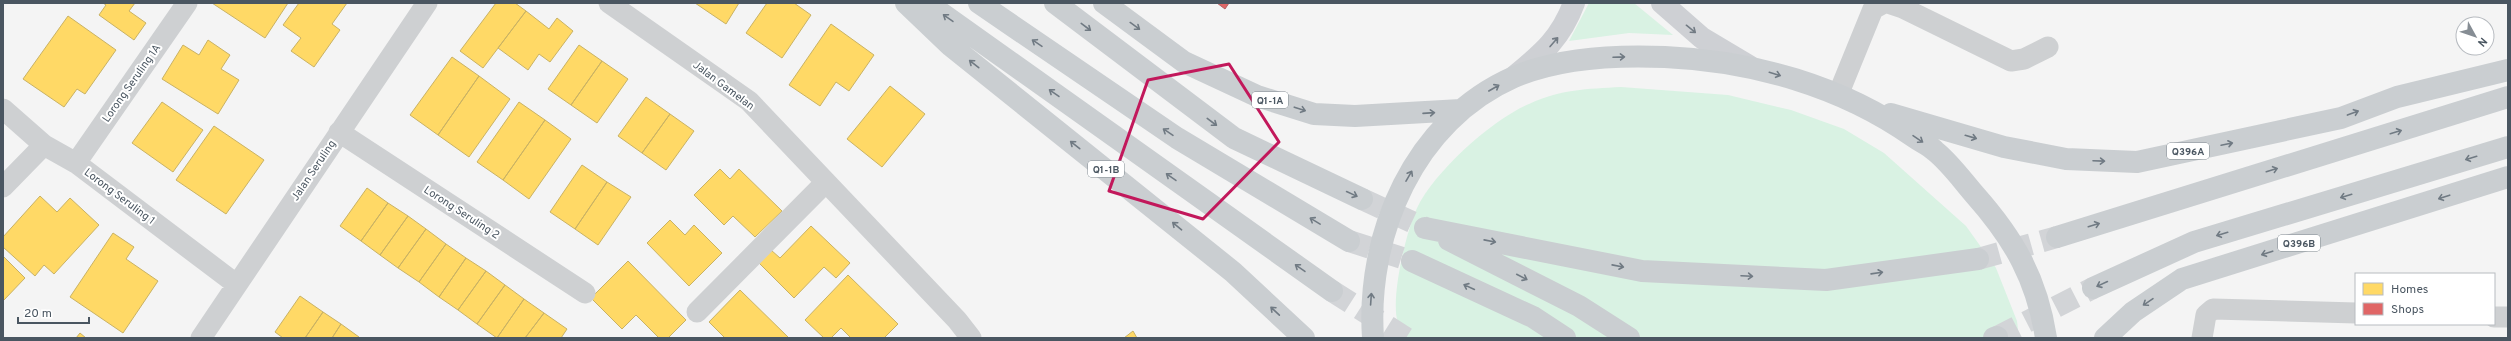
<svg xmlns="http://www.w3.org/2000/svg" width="2511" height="341" viewBox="0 0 2511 341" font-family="Overpass,sans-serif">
<rect width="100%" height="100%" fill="#f4f4f4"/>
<path fill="#d9f2e3" d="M 1589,3 L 1634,3 L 1673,35 L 1629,33 L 1569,41 Z
M 1621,87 L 1728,95 L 1791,110 L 1844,129 L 1884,153 L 1966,226 L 1996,268 L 2017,321 L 2019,338 L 1404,338 C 1401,330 1396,320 1396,312 C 1394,285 1406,233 1417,208 C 1435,171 1492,120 1529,104 C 1562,89 1586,89 1621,87 Z"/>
<path fill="#ffd966" stroke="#c9b264" d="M 103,3 L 135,3 L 129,11 L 146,23 L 134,40 L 99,15 L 106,5 Z
M 212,3 L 288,3 L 265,38 Z
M 299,3 L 347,3 L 332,24 L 340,30 L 314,67 L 291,51 L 301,38 L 283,25 Z
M 496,3 L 515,3 L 526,11 L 483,68 L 460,51 Z
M 695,3 L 739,3 L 726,24 Z
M 767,3 L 794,3 L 811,15 L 782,58 L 746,33 Z
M 526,11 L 549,29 L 557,18 L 573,31 L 550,62 L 539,54 L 528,70 L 498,48 Z
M 68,16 L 116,50 L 85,94 L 77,89 L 64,107 L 23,79 Z
M 831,24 L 874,55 L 849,91 L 836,82 L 820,106 L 789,85 Z
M 208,40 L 230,55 L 221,69 L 239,80 L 218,114 L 162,79 L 183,45 L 199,55 Z
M 579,45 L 602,61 L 571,105 L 548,89 Z
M 452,57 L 479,76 L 438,135 L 410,115 Z
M 602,61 L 628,79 L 597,123 L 571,105 Z
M 479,76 L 510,99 L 469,157 L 438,135 Z
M 890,86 L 925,114 L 882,167 L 847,139 Z
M 646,97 L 670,114 L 642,153 L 618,136 Z
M 162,102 L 203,130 L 173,172 L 132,143 Z
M 519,102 L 545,120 L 503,180 L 477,162 Z
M 670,114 L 694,131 L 666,170 L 642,153 Z
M 545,120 L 571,139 L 529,199 L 503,180 Z
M 214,126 L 264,160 L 226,214 L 176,180 Z
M 582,165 L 607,182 L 575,229 L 550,212 Z
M 720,169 L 730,179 L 739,169 L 782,211 L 755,237 L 733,216 L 724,225 L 694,195 Z
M 607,182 L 631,197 L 598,245 L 575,229 Z
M 367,188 L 388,203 L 361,241 L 340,226 Z
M 40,196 L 57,212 L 70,198 L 99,225 L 54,274 L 44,265 L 35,276 L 3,247 L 3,237 Z
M 388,203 L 408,216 L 380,255 L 361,241 Z
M 408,216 L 426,229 L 398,268 L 380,255 Z
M 670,220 L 685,235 L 694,225 L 722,253 L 689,286 L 647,243 Z
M 811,226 L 850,263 L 836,278 L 824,267 L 794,298 L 759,263 L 771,250 L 780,258 Z
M 426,229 L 446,244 L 419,282 L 398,268 Z
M 113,233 L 134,247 L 126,259 L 158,281 L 123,333 L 70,297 Z
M 446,244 L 466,258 L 439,297 L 419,282 Z
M 3,256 L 25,278 L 4,300 L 3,299 Z
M 466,258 L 486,271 L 458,310 L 439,297 Z
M 628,261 L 686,320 L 668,338 L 659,338 L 636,315 L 622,329 L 591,298 Z
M 486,271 L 505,285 L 477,324 L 458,310 Z
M 848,275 L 898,324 L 884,338 L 851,338 L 841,328 L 831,338 L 824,338 L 805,320 Z
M 505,285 L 524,299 L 497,338 L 477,324 Z
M 740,290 L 789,338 L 725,338 L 709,322 Z
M 300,296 L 323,312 L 305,338 L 283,338 L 275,332 Z
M 524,299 L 544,313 L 525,338 L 497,338 Z
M 323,312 L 341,324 L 332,338 L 305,338 Z
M 544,313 L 567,329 L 561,338 L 525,338 Z
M 341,324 L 359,337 L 359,338 L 332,338 Z
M 1133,331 L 1137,338 L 1124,338 Z
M 80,333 L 86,338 L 76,338 Z"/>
<path fill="#e06666" stroke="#b36164" d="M 1217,3 L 1229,3 L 1225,9 Z"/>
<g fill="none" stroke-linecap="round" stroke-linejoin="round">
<path stroke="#d2d4d7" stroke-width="22" stroke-dasharray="22 11" stroke-linecap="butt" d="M 1362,199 L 1425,228
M 1349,241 L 1412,261
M 1978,259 L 2057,237
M 1332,291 L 1406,338
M 1997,337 L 2093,288"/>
<path stroke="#ced0d2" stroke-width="21" d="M 609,3 L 749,101 L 957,320 L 971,338
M 1888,3 L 1903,8 L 2011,61 L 2024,59 L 2048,47
M 1838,95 L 1873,9 L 1884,3
M 3,109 L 44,145 L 76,163 L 236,284
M 339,132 L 585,293
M 76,163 L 187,3
M 3,187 L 44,145
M 697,312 L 826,182
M 2494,317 L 2508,317
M 201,338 L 427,3
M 2202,338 L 2206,315 L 2213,309 L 2356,313"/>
<path stroke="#ced0d4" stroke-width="22" d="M 1662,3 L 1702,38 L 1749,66
M 1515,76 C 1543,53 1561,38 1574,3"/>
<path stroke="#caced1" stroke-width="22" d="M 906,3 L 951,46 L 1233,272 L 1304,338
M 927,3 L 1332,291
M 979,3 L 1177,138 L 1349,241
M 1055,3 L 1234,138 L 1362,199
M 1104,3 L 1184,62 L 1257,96 L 1314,114 L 1355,116 L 1461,110
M 1891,114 L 2004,147 L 2066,159 L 2137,162 L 2341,118 L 2397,97 L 2508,70
M 1425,228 L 1642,271 L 1826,280 L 1978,259
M 2057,237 L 2508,97
M 1449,240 L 1579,306 L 1629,338
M 1412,261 L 1533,317 L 1565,338
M 2093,288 L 2194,242 L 2508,147
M 1373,338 C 1366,234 1414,121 1514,77 C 1558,58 1618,55 1665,57 C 1753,61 1842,86 1914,137 C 1921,142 1929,145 1935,151 C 1950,163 1962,180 1975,195 C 2014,239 2037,279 2046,338
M 1994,338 L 1997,337
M 2105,338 L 2133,312 L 2182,279 L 2508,177"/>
</g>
<defs><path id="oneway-shaft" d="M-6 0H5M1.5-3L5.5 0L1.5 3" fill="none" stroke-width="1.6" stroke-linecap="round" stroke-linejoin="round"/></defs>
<g stroke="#707a83">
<use href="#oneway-shaft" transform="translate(948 18) rotate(-145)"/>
<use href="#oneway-shaft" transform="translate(1135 26) rotate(36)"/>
<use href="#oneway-shaft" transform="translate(1086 27) rotate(37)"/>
<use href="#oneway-shaft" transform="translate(1037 43) rotate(-146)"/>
<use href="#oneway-shaft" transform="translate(1619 57) rotate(-2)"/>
<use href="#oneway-shaft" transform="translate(974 64) rotate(-142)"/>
<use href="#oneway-shaft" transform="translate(1775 74) rotate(17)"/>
<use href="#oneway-shaft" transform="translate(1494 88) rotate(-30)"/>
<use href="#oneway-shaft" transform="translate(1054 93) rotate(-145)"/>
<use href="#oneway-shaft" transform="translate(1300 109) rotate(18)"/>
<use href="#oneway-shaft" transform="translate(1429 113) rotate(-4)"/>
<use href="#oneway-shaft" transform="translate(2353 113) rotate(-20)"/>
<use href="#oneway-shaft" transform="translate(1212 122) rotate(37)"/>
<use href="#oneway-shaft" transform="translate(1168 132) rotate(-146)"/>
<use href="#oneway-shaft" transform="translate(2396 132) rotate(-17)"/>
<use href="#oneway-shaft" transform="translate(1971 137) rotate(16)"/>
<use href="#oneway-shaft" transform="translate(1918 139) rotate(34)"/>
<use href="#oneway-shaft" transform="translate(2227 144) rotate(-12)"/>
<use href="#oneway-shaft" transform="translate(1075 145) rotate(-142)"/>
<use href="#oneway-shaft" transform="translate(2471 158) rotate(163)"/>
<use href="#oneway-shaft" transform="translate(2099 161) rotate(2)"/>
<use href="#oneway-shaft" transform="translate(2272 170) rotate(-17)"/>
<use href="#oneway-shaft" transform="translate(1409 176) rotate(-60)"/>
<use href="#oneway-shaft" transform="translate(1171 177) rotate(-145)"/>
<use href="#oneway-shaft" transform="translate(1352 194) rotate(25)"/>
<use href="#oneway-shaft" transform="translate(2346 196) rotate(163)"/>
<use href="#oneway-shaft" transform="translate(2444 197) rotate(162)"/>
<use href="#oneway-shaft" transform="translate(1315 221) rotate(-149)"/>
<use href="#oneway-shaft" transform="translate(2094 225) rotate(-17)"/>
<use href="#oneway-shaft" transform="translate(1177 226) rotate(-140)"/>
<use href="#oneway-shaft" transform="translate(2222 234) rotate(163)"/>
<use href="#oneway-shaft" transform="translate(1490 241) rotate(11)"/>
<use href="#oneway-shaft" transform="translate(2267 253) rotate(162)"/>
<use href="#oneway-shaft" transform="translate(1618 266) rotate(11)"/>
<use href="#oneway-shaft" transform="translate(1300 268) rotate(-145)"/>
<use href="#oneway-shaft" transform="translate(1877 273) rotate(-8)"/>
<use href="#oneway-shaft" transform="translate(1747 276) rotate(3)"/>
<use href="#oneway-shaft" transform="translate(1522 277) rotate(27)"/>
<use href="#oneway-shaft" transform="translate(2102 284) rotate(155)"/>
<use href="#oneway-shaft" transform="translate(1469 287) rotate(-155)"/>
<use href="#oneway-shaft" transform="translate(1371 299) rotate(-86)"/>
<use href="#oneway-shaft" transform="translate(2148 302) rotate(146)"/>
<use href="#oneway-shaft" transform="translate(1275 311) rotate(-137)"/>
</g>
<g stroke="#727b84">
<use href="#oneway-shaft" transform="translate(1691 29) rotate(39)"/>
<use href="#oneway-shaft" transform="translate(1554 42) rotate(-49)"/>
</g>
<path fill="none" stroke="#c2185b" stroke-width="3" stroke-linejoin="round" d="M 1229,64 L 1279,142 L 1203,219 L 1109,191 L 1148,80 Z"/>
<g text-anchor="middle" stroke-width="4" stroke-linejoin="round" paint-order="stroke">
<g fill="#fff" stroke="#808990" stroke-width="1">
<rect x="1252" y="92" width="36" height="16" rx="3"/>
<rect x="2167" y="143" width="42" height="16" rx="3"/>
<rect x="1088" y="161" width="36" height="16" rx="3"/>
<rect x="2278" y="235" width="42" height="16" rx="3"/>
</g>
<g font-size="10" font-weight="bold" fill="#4a5661">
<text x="1270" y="104">Q1-1A</text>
<text x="2188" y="155">Q396A</text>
<text x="1106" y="173">Q1-1B</text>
<text x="2299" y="247">Q396B</text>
</g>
<g font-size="11" fill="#4a5661" stroke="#fff">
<text transform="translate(131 83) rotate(-55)" y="4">Lorong Seruling 1A</text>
<text transform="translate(724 85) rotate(37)" y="4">Jalan Gamelan</text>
<text transform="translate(313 170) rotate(-56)" y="4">Jalan Seruling</text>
<text transform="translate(120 196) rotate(37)" y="4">Lorong Seruling 1</text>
<text transform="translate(462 212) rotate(33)" y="4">Lorong Seruling 2</text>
</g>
</g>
<rect width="2511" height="341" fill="none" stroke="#4a5661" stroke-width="8"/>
<rect x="2355" y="273" width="140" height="52" fill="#ffffff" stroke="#b7bbc0"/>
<rect x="2363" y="283" width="20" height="12" fill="#ffd966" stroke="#b7bbc0"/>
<text x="2391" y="293" font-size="12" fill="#4a5661">Homes</text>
<rect x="2363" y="303" width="20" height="12" fill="#e06666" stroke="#b7bbc0"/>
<text x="2391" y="313" font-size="12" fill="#4a5661">Shops</text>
<g transform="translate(2475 36) rotate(130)"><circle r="19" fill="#ffffff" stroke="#b7bbc0"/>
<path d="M0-3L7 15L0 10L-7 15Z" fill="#868d94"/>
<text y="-6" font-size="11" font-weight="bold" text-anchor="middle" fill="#4a5661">N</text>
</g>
<path d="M18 317v6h71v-6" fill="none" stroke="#4a5661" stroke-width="2"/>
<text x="24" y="317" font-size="12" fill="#4a5661" stroke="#ffffff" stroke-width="3" paint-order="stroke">20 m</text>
</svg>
